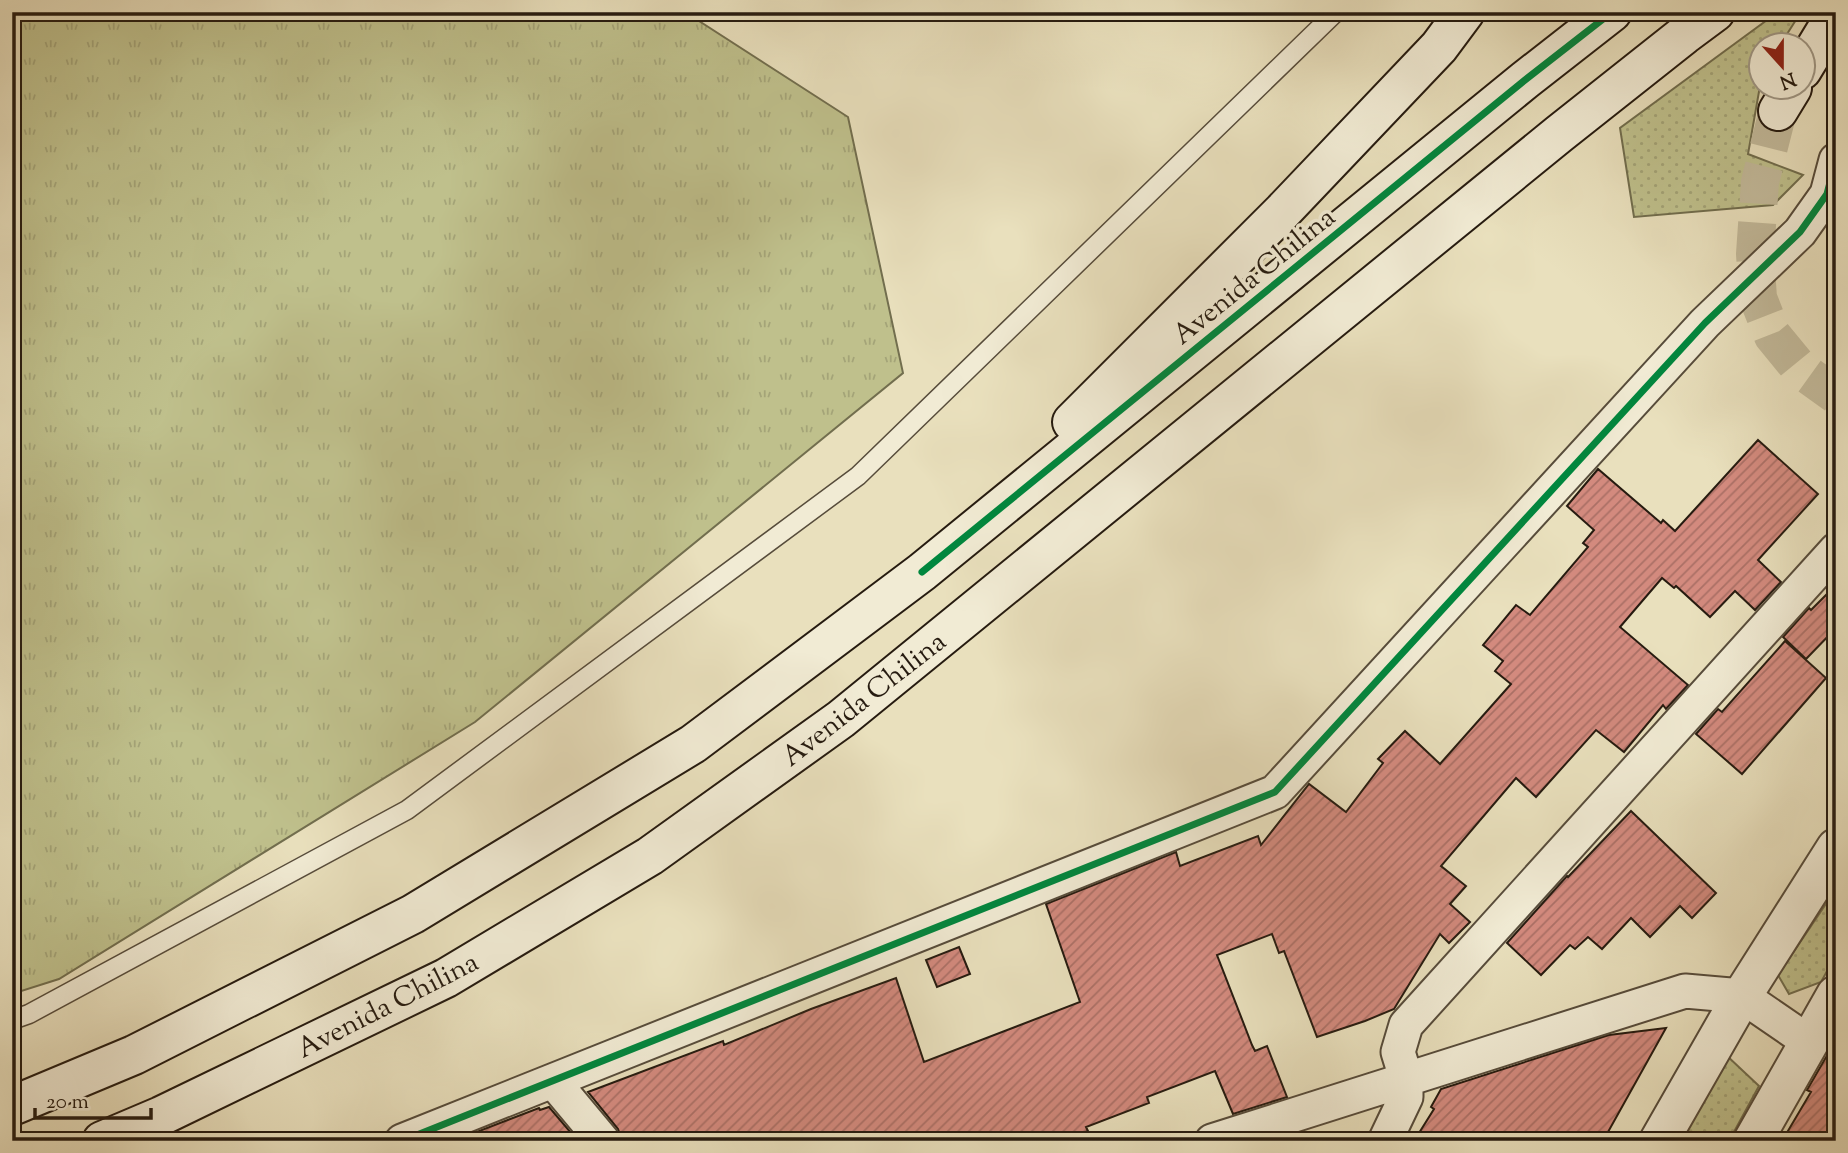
<svg xmlns="http://www.w3.org/2000/svg" width="1848" height="1153" viewBox="0 0 1848 1153" font-family="'Sorts Mill Goudy',serif">
<defs>
<pattern id="grass-dots" width="8" height="8" patternUnits="userSpaceOnUse" patternTransform="scale(1.75)"><rect width="8" height="8" fill="#bfc08c"/><path d="M2 2h.1M6 6h.1" fill="none" stroke="#a4a478" stroke-width="1.8" stroke-linecap="round"/></pattern>
<pattern id="park-tufts" width="24" height="20" patternUnits="userSpaceOnUse" patternTransform="scale(1.75)"><rect width="24" height="20" fill="#bfc08c"/><path d="M3 7l-1-3M5 7V3M7 7l1-3M15 17l-1-3M17 17v-4M19 17l1-3" fill="none" stroke="#a4a478"/></pattern>
<pattern id="building-hatch" width="6" height="6" patternUnits="userSpaceOnUse" patternTransform="scale(1.75)"><rect width="6" height="6" fill="#d38a7e"/><path d="M-1 1l2-2M0 6l6-6M5 7l2-2" fill="none" stroke="#ab7066"/></pattern>
</defs>
<rect width="100%" height="100%" fill="#e9e0bd"/>
<filter id="stains"><feTurbulence type="fractalNoise" baseFrequency=".00286" numOctaves="4"/><feColorMatrix values="0 0 0 0 .2 0 0 0 0 .09 0 0 0 0 .02 0 0 0 .5 -.17"/></filter>
<radialGradient id="worn" r=".72"><stop offset=".6" stop-color="#630" stop-opacity="0"/><stop offset="1" stop-color="#630" stop-opacity=".3"/></radialGradient>
<path fill="url(#grass-dots)" stroke="#726e4e" stroke-width="2" d="M 1778,12 L 1801,12 L 1780,45 L 1760,46 L 1760,86 L 1748,154 L 1803,175 L 1773,205 L 1634,217 L 1620,128 Z
M 1836,889 L 1836,955 L 1821,982 L 1789,994 L 1778,975 Z
M 1725,1054 L 1759,1086 L 1729,1141 L 1676,1141 Z"/>
<path fill="url(#park-tufts)" stroke="#726e4e" stroke-width="2" d="M 12,12 L 685,12 L 848,117 L 903,373 L 475,722 L 59,979 L 12,994 Z"/>
<path fill="url(#building-hatch)" stroke="#261b10" stroke-width="2" d="M 1758,440 L 1818,494 L 1758,560 L 1781,582 L 1755,610 L 1735,591 L 1710,617 L 1676,586 L 1674,588 L 1662,578 L 1620,627 L 1688,685 L 1666,709 L 1663,705 L 1624,752 L 1596,730 L 1536,797 L 1516,778 L 1441,866 L 1466,886 L 1450,904 L 1470,922 L 1449,943 L 1440,934 L 1394,1009 L 1365,1021 L 1317,1037 L 1284,951 L 1279,953 L 1272,934 L 1217,955 L 1252,1045 L 1255,1051 L 1267,1046 L 1287,1097 L 1233,1114 L 1215,1071 L 1147,1097 L 1149,1103 L 1086,1127 L 1088,1131 L 1064,1141 L 622,1141 L 618,1129 L 588,1092 L 723,1041 L 724,1045 L 811,1009 L 896,978 L 924,1062 L 1080,1002 L 1046,904 L 1176,852 L 1180,866 L 1258,836 L 1261,845 L 1309,784 L 1346,812 L 1383,763 L 1378,759 L 1405,731 L 1440,764 L 1511,684 L 1495,671 L 1503,661 L 1483,645 L 1516,605 L 1530,615 L 1588,547 L 1583,543 L 1594,530 L 1567,506 L 1598,469 L 1661,523 L 1663,520 L 1675,531 Z
M 1836,585 L 1836,628 L 1806,659 L 1783,637 L 1809,608 L 1811,610 Z
M 1785,641 L 1826,678 L 1742,774 L 1696,734 L 1718,709 L 1722,712 Z
M 1631,811 L 1716,893 L 1692,918 L 1680,906 L 1650,937 L 1631,918 L 1602,949 L 1588,937 L 1575,949 L 1570,945 L 1541,975 L 1507,943 L 1567,876 L 1568,877 Z
M 959,947 L 970,974 L 937,987 L 926,960 Z
M 1666,1028 L 1603,1141 L 1414,1141 L 1434,1109 L 1431,1107 L 1441,1089 L 1609,1035 Z
M 1836,1040 L 1836,1141 L 1782,1141 L 1811,1092 L 1807,1090 Z
M 549,1107 L 578,1141 L 462,1141 L 461,1138 L 539,1108 L 540,1110 Z"/>
<g fill="none" stroke-linecap="round" stroke-linejoin="round">
<path stroke="#c2b99a" stroke-width="38" stroke-dasharray="38 19" stroke-linecap="butt" d="M 1778,111 L 1760,182 L 1755,254 L 1758,298 L 1773,336 L 1801,370 L 1836,395"/>
<defs>
<path id="service" d="M 12,1020 L 29,1014 L 407,810 L 858,476 L 1336,12"/>
<path id="minor" d="M 553,1081 L 603,1141
M 402,1141 L 1275,792 L 1705,323 L 1800,232 L 1827,194 L 1836,160
M 1212,1141 L 1685,991 L 1742,996 L 1809,1042
M 1385,1141 L 1406,1097 L 1406,1078 L 1398,1052 L 1406,1025 L 1836,550"/>
<path id="tertiary" d="M 1659,1141 L 1742,996 L 1836,848
M 1753,1141 L 1836,995"/>
<path id="secondary" d="M 1802,70 L 1836,14
M 1778,111 L 1792,88
M 1072,422 L 1283,211 L 1439,47 L 1465,12
M 12,1106 L 134,1055 L 413,914 L 693,744 L 922,572 L 1525,80 L 1612,12
M 102,1141 L 161,1116 L 446,978 L 650,856 L 841,719 L 1559,134 L 1684,35 L 1715,12"/>
</defs>
<use href="#service" stroke="#574c3b" stroke-width="21"/>
<use href="#minor" stroke="#574c3b" stroke-width="37"/>
<use href="#tertiary" stroke="#574c3b" stroke-width="42"/>
<use href="#secondary" stroke="#261b10" stroke-width="42"/>
<use href="#service" stroke="#f1ebd4" stroke-width="18"/>
<use href="#minor" stroke="#f1ebd4" stroke-width="33"/>
<use href="#tertiary" stroke="#f1ebd4" stroke-width="38"/>
<use href="#secondary" stroke="#f1ebd4" stroke-width="38"/>
<defs>
<path id="cycleway" d="M 922,572 L 1525,80 L 1612,12
M 402,1141 L 1275,792 L 1705,323 L 1800,232 L 1827,194 L 1836,160"/>
</defs>
<use href="#cycleway" stroke="#f1ebd4" stroke-width="11"/>
<use href="#cycleway" stroke="#00873e" stroke-width="7"/>
</g>
<g text-anchor="middle" stroke-width="7" stroke-linejoin="round" paint-order="stroke">
<g font-size="28" fill="#261b10" stroke="#f1ebd4">
<text transform="translate(1253 275) rotate(-39)" y="10">Avenida Chilina</text>
<text transform="translate(863 698) rotate(-38)" y="10">Avenida Chilina</text>
<text transform="translate(387 1004) rotate(-27)" y="10">Avenida Chilina</text>
</g>
</g>
<rect width="1848" height="1153" fill="none" stroke="#e9e0bd" stroke-width="42"/>
<rect x="14" y="14" width="1820" height="1125" fill="none" stroke="#261b10" stroke-width="3.5"/>
<rect x="21" y="21" width="1806" height="1111" fill="none" stroke="#261b10" stroke-width="2"/>
<g transform="translate(1782 66) rotate(159)"><circle r="33" fill="#f1ebd4" stroke="#a09886" stroke-width="2"/>
<path d="M0-5L12 26L0 18L-12 26Z" fill="#8f2418"/>
<text y="-10" font-size="19" font-weight="bold" text-anchor="middle" fill="#261b10">N</text>
</g>
<path d="M35 1108v10h116v-10" fill="none" stroke="#261b10" stroke-width="3.5"/>
<text x="46" y="1108" font-size="21" fill="#261b10" stroke="#f1ebd4" stroke-width="5" paint-order="stroke">20 m</text>
<rect width="100%" height="100%" filter="url(#stains)"/>
<rect width="100%" height="100%" fill="url(#worn)"/>
</svg>
